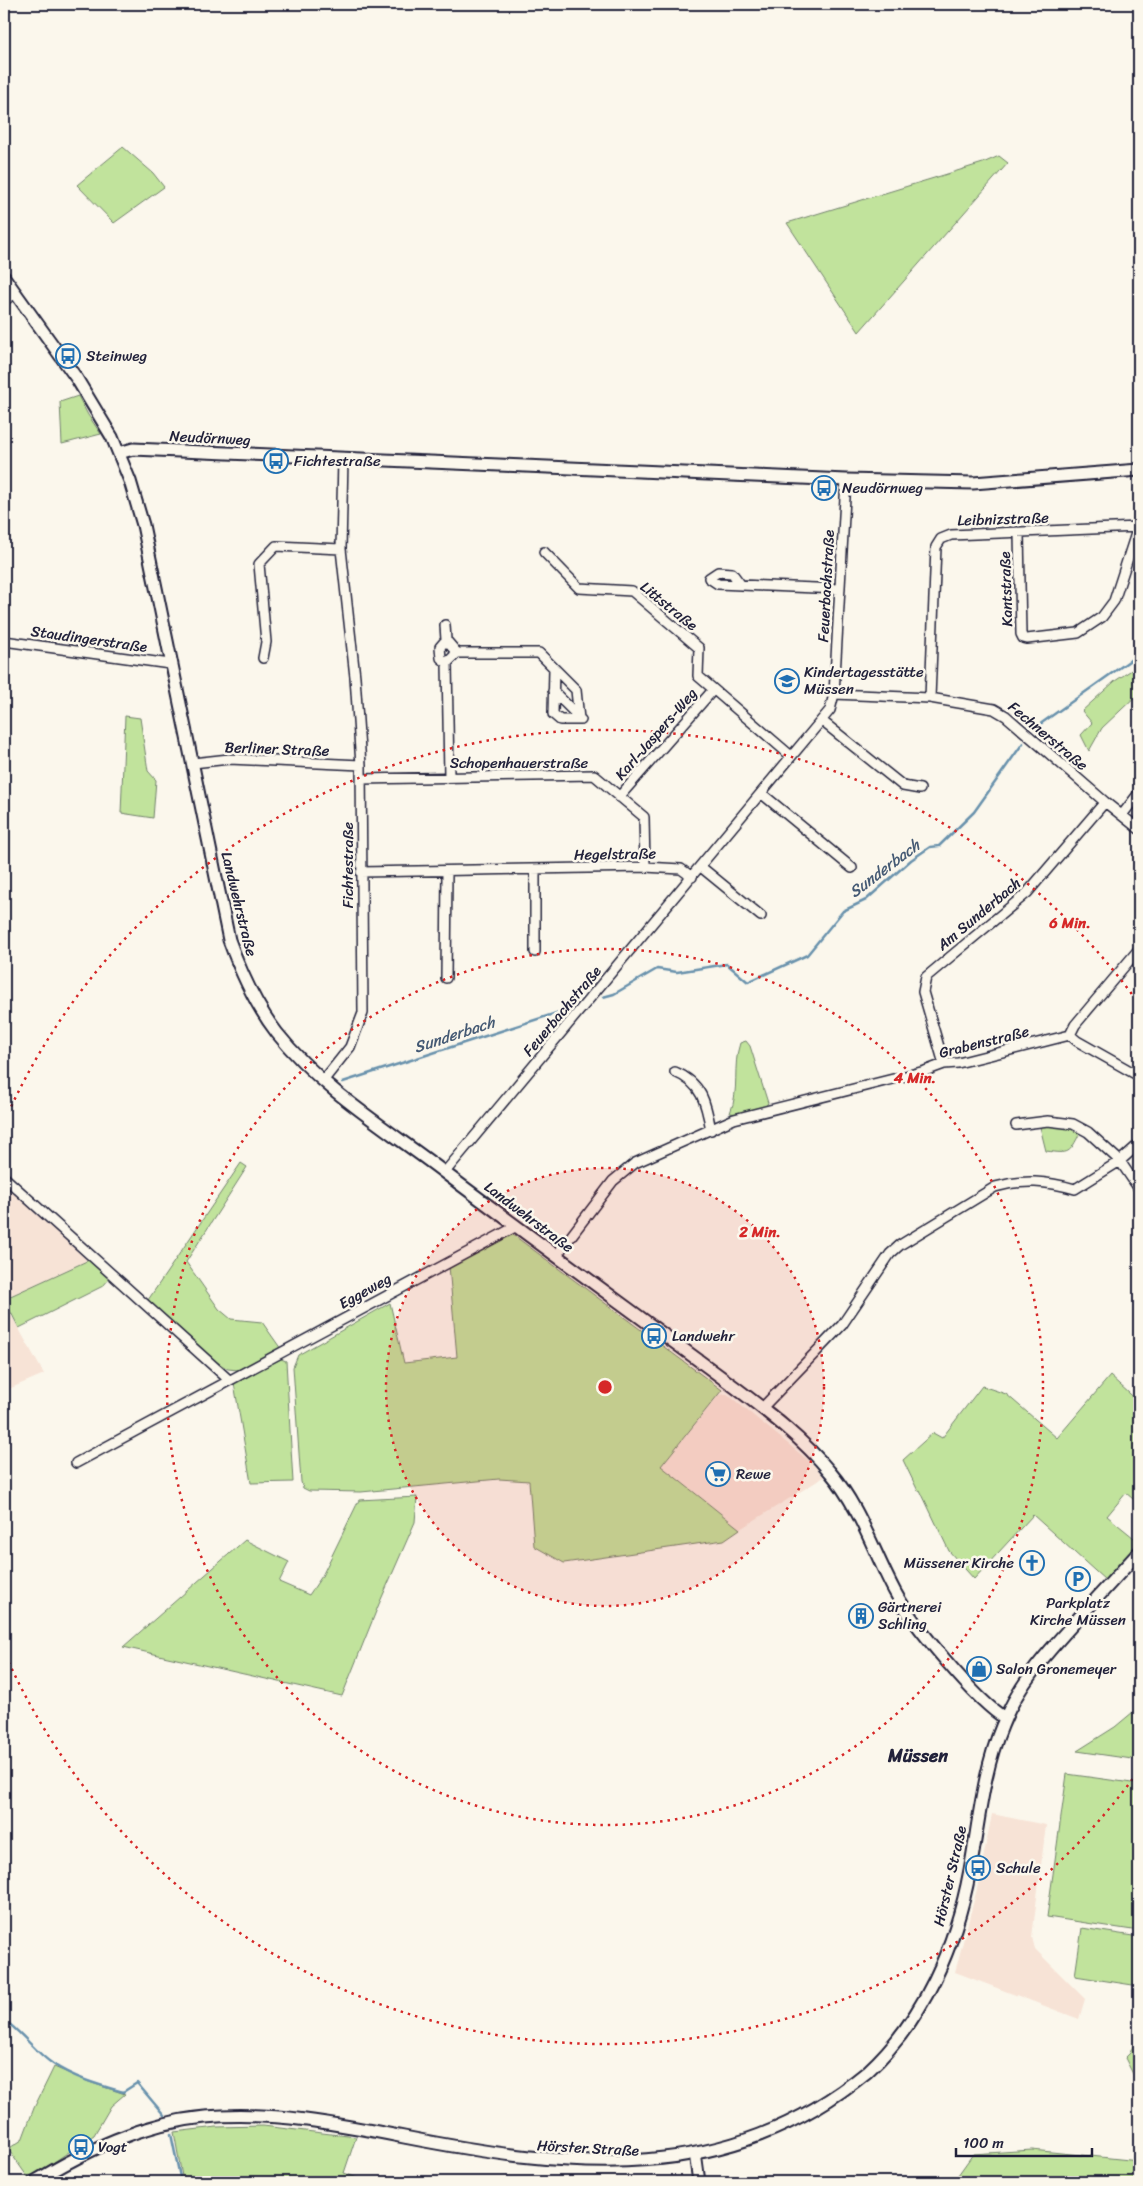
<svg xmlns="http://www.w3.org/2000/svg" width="1143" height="2186" viewBox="0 0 1143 2186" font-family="Sriracha,sans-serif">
<rect width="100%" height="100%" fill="#fbf7ec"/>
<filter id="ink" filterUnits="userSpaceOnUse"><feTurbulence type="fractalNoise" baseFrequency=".02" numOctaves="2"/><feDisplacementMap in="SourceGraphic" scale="10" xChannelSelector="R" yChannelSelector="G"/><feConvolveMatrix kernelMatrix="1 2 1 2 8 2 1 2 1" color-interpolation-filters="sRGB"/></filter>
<g filter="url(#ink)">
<path fill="#f7e3d6" d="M 4,1181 L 89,1260 L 4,1299 Z
M 4,1302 L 44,1374 L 4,1391 Z
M 727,1394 L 815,1466 L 824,1477 L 740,1529 L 661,1466 L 719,1395 Z
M 992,1814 L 1046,1825 L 1032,1937 L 1035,1949 L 1085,1999 L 1079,2019 L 955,1972 L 977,1889 Z"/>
<path fill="#c1e39c" stroke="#72826c" d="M 123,147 L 153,173 L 164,187 L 114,223 L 77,185 Z
M 999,156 L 1008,163 L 859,332 L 787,223 L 983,163 Z
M 78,396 L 88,415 L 101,434 L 62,444 L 60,402 Z
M 1139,665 L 1139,693 L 1102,728 L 1089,751 L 1081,735 L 1092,723 L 1082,711 L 1115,681 Z
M 125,716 L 140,718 L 148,771 L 156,780 L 153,818 L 121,813 Z
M 746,1041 L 750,1046 L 768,1103 C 763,1113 740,1115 730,1113 C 740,1090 732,1067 740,1043 Z
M 1054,1124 L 1068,1126 L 1080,1133 C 1069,1154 1070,1154 1046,1151 L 1040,1127 Z
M 241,1163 L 247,1167 L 186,1262 L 219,1309 L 231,1319 L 262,1322 L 281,1349 L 238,1370 L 228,1369 L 218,1363 L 148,1300 Z
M 512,1234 L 722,1390 L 661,1466 L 740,1529 L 724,1540 L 564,1563 L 534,1546 L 529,1481 L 499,1479 L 361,1492 L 309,1491 L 303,1488 L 301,1482 L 293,1367 L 298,1355 L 390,1303 L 404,1363 L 457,1357 L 449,1266 Z
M 89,1260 L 110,1278 L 103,1286 L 19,1328 L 4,1299 Z
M 281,1359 L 286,1361 L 293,1482 L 251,1483 L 234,1383 Z
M 1110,1376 L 1139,1402 L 1139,1504 L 1126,1493 L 1107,1516 L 1139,1542 L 1105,1580 L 1033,1515 L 974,1579 L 949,1551 L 920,1490 L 918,1491 L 903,1460 L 933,1433 L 942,1438 L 982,1386 L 1006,1394 L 1057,1438 Z
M 417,1497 L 415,1522 L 379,1604 L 342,1696 L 123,1647 L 245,1540 L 289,1562 L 279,1582 L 309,1595 L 322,1576 L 359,1500 Z
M 1139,1707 L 1139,1760 L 1077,1751 L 1115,1727 Z
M 1067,1774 L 1139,1784 L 1139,1931 L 1047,1917 Z
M 1082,1928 L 1139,1937 L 1139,1986 L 1075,1976 Z
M 1139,2032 L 1139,2086 L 1125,2058 L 1130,2053 Z
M 54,2067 L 89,2082 L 125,2094 L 111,2106 L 94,2135 L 29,2179 L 8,2149 L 22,2140 L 34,2108 Z
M 263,2126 L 356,2137 L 344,2173 L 368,2182 L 183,2182 L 174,2132 L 217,2127 Z
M 1032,2150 L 1139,2161 L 1139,2182 L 953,2182 L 973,2154 Z"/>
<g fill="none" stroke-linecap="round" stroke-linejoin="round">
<path stroke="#6891ac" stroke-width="2.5" d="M 1036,727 L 1139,654
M 603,997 L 614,994 L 657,969 L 677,972 L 727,964 L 748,982 L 807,955 L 843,911 L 866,900 L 911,860 L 930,847 L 939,846 L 974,812 L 1023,743
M 343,1082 L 572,1008
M 4,2020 C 22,2032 35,2052 53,2064 C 74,2078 99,2085 123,2092 L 137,2083 L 164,2115
M 171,2134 L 181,2182"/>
<defs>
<path id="minor" d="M 4,301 L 15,293
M 1019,533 L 1021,634 L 1023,638 L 1027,639 L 1078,633 L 1102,617 L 1114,601 L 1139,524
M 544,552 L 579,588 L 632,591 L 699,648 L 698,676 L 791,756
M 741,585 L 732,573 L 718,572 L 709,578 L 718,584 L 839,589
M 445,625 L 446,640 L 457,653 L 447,663 L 449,776
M 446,640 L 440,647 L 441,658 L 447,663
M 4,641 L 170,664
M 457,653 L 539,653 L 554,668 L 553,714 L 560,720 L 581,720
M 263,658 L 266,642 L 259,564 L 276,546 L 341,549
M 554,668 L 576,690 L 579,719
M 553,691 L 579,717
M 834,694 L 930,698 L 994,709 L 1006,716 L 1105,802 L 1139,829
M 930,698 L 936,547 L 941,539 L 951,535 L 1138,527
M 822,721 L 903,786 L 920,789
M 193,763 L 229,759 L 361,765
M 361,779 L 594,775 L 644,817 L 645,867
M 761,793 L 852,868
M 619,797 L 713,690
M 1122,815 L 1139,793
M 701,867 L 761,916
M 535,870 L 535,952
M 361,872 L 645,867 L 681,869 L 692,877
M 446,978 L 447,872
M 1070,1035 L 1075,1025 L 1139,949
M 1070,1035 L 1077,1041 L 1139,1076
M 944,1064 L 923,992 L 926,977 L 1027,893 L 1105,802
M 675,1072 C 702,1083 706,1103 711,1130
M 323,1081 L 350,1047 L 363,1013 L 361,765 L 355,677 L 341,549 L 343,459
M 1016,1125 L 1048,1121 L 1073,1124 L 1088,1132 L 1120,1161 L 1139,1189
M 445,1172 L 830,710 L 834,694 L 846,480
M 4,1177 L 229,1380
M 556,1256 L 613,1181 L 635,1163 L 734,1119 L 925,1071 L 944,1064 L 958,1063 L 1070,1035
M 762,1408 L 842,1325 L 890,1254 L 900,1245 L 995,1187 C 1023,1179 1047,1181 1075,1189 L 1120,1161 L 1139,1144
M 76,1463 L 515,1227"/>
<path id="tertiary" d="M 4,277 L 77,379 L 112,437 L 130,481 L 143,525 L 229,940 C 241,973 256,1006 277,1033 C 323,1091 388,1129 445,1173 C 542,1246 639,1316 736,1388 C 769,1413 804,1440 830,1472 C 860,1507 874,1553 895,1592 C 911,1622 977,1702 1005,1718
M 119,453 L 133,449 L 846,480 L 973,483 L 1139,470
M 696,2160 L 699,2182
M 34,2182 C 87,2150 142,2123 205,2117 C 272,2111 339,2124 404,2137 C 573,2170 728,2186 867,2072 C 924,2020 956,1945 970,1870 C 979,1822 983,1771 1002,1726 C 1018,1685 1045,1655 1074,1623 C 1095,1600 1117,1576 1139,1552"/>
</defs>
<use href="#minor" stroke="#22223b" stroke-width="12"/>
<use href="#tertiary" stroke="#22223b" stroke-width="15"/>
<use href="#minor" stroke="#fbf7ec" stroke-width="9"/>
<use href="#tertiary" stroke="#fbf7ec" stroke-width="11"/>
</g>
</g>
<circle cx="605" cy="1387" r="219" fill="#d62828" fill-opacity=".12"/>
<g fill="none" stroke="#d62828" stroke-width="2.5" stroke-dasharray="2.5 5">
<circle cx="605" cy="1387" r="219"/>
<circle cx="605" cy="1387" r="438"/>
<path d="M1137 1773A657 657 0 0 1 5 1654M5 1120A657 657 0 0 1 1137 1001"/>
</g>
<defs>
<symbol id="bus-ring" viewBox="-11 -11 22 22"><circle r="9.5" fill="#fbf7ec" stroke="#1f6fb2" stroke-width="1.5"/><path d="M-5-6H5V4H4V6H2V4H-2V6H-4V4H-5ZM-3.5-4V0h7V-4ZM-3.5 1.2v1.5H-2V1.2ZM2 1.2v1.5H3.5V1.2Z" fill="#1f6fb2"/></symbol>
<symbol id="school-ring" viewBox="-11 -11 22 22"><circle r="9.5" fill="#fbf7ec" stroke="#1f6fb2" stroke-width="1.5"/><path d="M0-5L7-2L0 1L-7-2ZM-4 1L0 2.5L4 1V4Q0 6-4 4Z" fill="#1f6fb2"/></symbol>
<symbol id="supermarket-ring" viewBox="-11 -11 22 22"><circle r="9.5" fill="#fbf7ec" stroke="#1f6fb2" stroke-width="1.5"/><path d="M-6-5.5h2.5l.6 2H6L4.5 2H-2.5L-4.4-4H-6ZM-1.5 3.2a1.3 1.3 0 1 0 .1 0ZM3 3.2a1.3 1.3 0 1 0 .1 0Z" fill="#1f6fb2"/></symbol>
<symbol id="church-ring" viewBox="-11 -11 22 22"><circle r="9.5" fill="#fbf7ec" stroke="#1f6fb2" stroke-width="1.5"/><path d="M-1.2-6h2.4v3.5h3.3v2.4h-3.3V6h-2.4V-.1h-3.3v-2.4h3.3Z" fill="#1f6fb2"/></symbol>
<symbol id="parking-ring" viewBox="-11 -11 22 22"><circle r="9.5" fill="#fbf7ec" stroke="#1f6fb2" stroke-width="1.5"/><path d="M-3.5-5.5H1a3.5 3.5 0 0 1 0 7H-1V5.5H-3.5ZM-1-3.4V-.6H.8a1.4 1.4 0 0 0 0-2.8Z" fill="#1f6fb2"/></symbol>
<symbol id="building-ring" viewBox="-11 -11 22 22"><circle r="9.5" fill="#fbf7ec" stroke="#1f6fb2" stroke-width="1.5"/><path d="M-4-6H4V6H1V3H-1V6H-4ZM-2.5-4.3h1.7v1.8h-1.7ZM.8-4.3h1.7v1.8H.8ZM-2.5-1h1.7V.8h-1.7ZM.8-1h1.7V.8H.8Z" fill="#1f6fb2"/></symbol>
<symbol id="shop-ring" viewBox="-11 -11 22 22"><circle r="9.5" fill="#fbf7ec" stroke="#1f6fb2" stroke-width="1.5"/><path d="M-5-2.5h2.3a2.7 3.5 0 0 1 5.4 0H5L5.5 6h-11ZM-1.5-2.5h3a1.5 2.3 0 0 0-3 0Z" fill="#1f6fb2"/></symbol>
</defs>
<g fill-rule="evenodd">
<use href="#bus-ring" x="54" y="342" width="28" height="28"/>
<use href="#bus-ring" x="262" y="447" width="28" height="28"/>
<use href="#bus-ring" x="810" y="474" width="28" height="28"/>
<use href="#school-ring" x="773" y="667" width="28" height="28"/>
<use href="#bus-ring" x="640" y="1322" width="28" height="28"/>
<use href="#supermarket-ring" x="704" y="1460" width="28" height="28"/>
<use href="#church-ring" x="1018" y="1549" width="28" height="28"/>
<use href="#parking-ring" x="1064" y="1565" width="28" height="28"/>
<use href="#building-ring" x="847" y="1602" width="28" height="28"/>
<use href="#shop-ring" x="965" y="1655" width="28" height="28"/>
<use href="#bus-ring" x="964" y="1854" width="28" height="28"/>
<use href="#bus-ring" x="67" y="2133" width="28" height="28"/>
</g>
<g text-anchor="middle" stroke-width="5" stroke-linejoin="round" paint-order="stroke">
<g font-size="15" fill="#22223b" stroke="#fbf7ec" text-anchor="start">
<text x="86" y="361">Steinweg</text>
<text x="294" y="466">Fichtestraße</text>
<text x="842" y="493">Neudörnweg</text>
<text x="804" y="677">Kindertagesstätte<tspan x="804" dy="17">Müssen</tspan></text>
<text x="672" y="1341">Landwehr</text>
<text x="736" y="1479">Rewe</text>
<text x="1014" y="1568" text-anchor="end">Müssener Kirche</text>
<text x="1078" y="1608" text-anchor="middle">Parkplatz<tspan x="1078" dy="17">Kirche Müssen</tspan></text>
<text x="878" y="1612">Gärtnerei<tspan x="878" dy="17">Schling</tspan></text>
<text x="996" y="1674">Salon Gronemeyer</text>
<text x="996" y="1873">Schule</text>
<text x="98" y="2152">Vogt</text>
</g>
<g font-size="15" fill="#22223b" stroke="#fbf7ec">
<text transform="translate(210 438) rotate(3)" y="5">Neudörnweg</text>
<text transform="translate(1003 519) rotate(-2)" y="5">Leibnizstraße</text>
<text transform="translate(826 586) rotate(-87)" y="5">Feuerbachstraße</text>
<text transform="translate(1006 589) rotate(-92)" y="5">Kantstraße</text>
<text transform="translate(669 606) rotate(39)" y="5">Littstraße</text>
<text transform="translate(89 639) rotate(8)" y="5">Staudingerstraße</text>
<text transform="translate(656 734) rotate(-49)" y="5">Karl-Jaspers-Weg</text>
<text transform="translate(1048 736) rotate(40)" y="5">Fechnerstraße</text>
<text transform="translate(277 749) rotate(2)" y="5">Berliner Straße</text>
<text x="519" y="768">Schopenhauerstraße</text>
<text transform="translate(615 854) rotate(-1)" y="5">Hegelstraße</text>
<text transform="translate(348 865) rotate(-90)" y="5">Fichtestraße</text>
<text transform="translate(239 904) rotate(76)" y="5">Landwehrstraße</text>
<text transform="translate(979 914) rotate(-40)" y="5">Am Sunderbach</text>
<text transform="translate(562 1011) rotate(-50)" y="5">Feuerbachstraße</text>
<text transform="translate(984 1042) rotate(-14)" y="5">Grabenstraße</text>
<text transform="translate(529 1217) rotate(37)" y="5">Landwehrstraße</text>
<text transform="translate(365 1291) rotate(-29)" y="5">Eggeweg</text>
<text transform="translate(950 1876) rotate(-77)" y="5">Hörster Straße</text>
<text transform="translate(588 2148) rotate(3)" y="5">Hörster Straße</text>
</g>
<g font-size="16" font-style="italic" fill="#455a74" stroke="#fbf7ec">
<text transform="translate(884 868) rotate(-37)" y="6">Sunderbach</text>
<text transform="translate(454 1034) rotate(-18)" y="6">Sunderbach</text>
</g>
<g font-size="18" font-weight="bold" fill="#22223b" stroke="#fbf7ec">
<text x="918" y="1762">Müssen</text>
</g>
</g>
<circle cx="605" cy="1387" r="8" fill="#d62828" stroke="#fbf7ec" stroke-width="2.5"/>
<g font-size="15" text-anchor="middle" font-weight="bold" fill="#d62828" stroke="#fbf7ec" stroke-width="5" stroke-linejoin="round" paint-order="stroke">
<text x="1070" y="928">6 Min.</text>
<text x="915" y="1083">4 Min.</text>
<text x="760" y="1237">2 Min.</text>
</g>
<rect width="1143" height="2186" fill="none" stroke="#fbf7ec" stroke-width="20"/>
<rect x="10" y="10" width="1123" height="2166" fill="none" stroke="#22223b" stroke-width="2" filter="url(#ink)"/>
<path d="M956 2148v8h136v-8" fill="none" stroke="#22223b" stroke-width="2.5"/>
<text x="963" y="2148" font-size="15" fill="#22223b" stroke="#fbf7ec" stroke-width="4" paint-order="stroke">100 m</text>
</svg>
